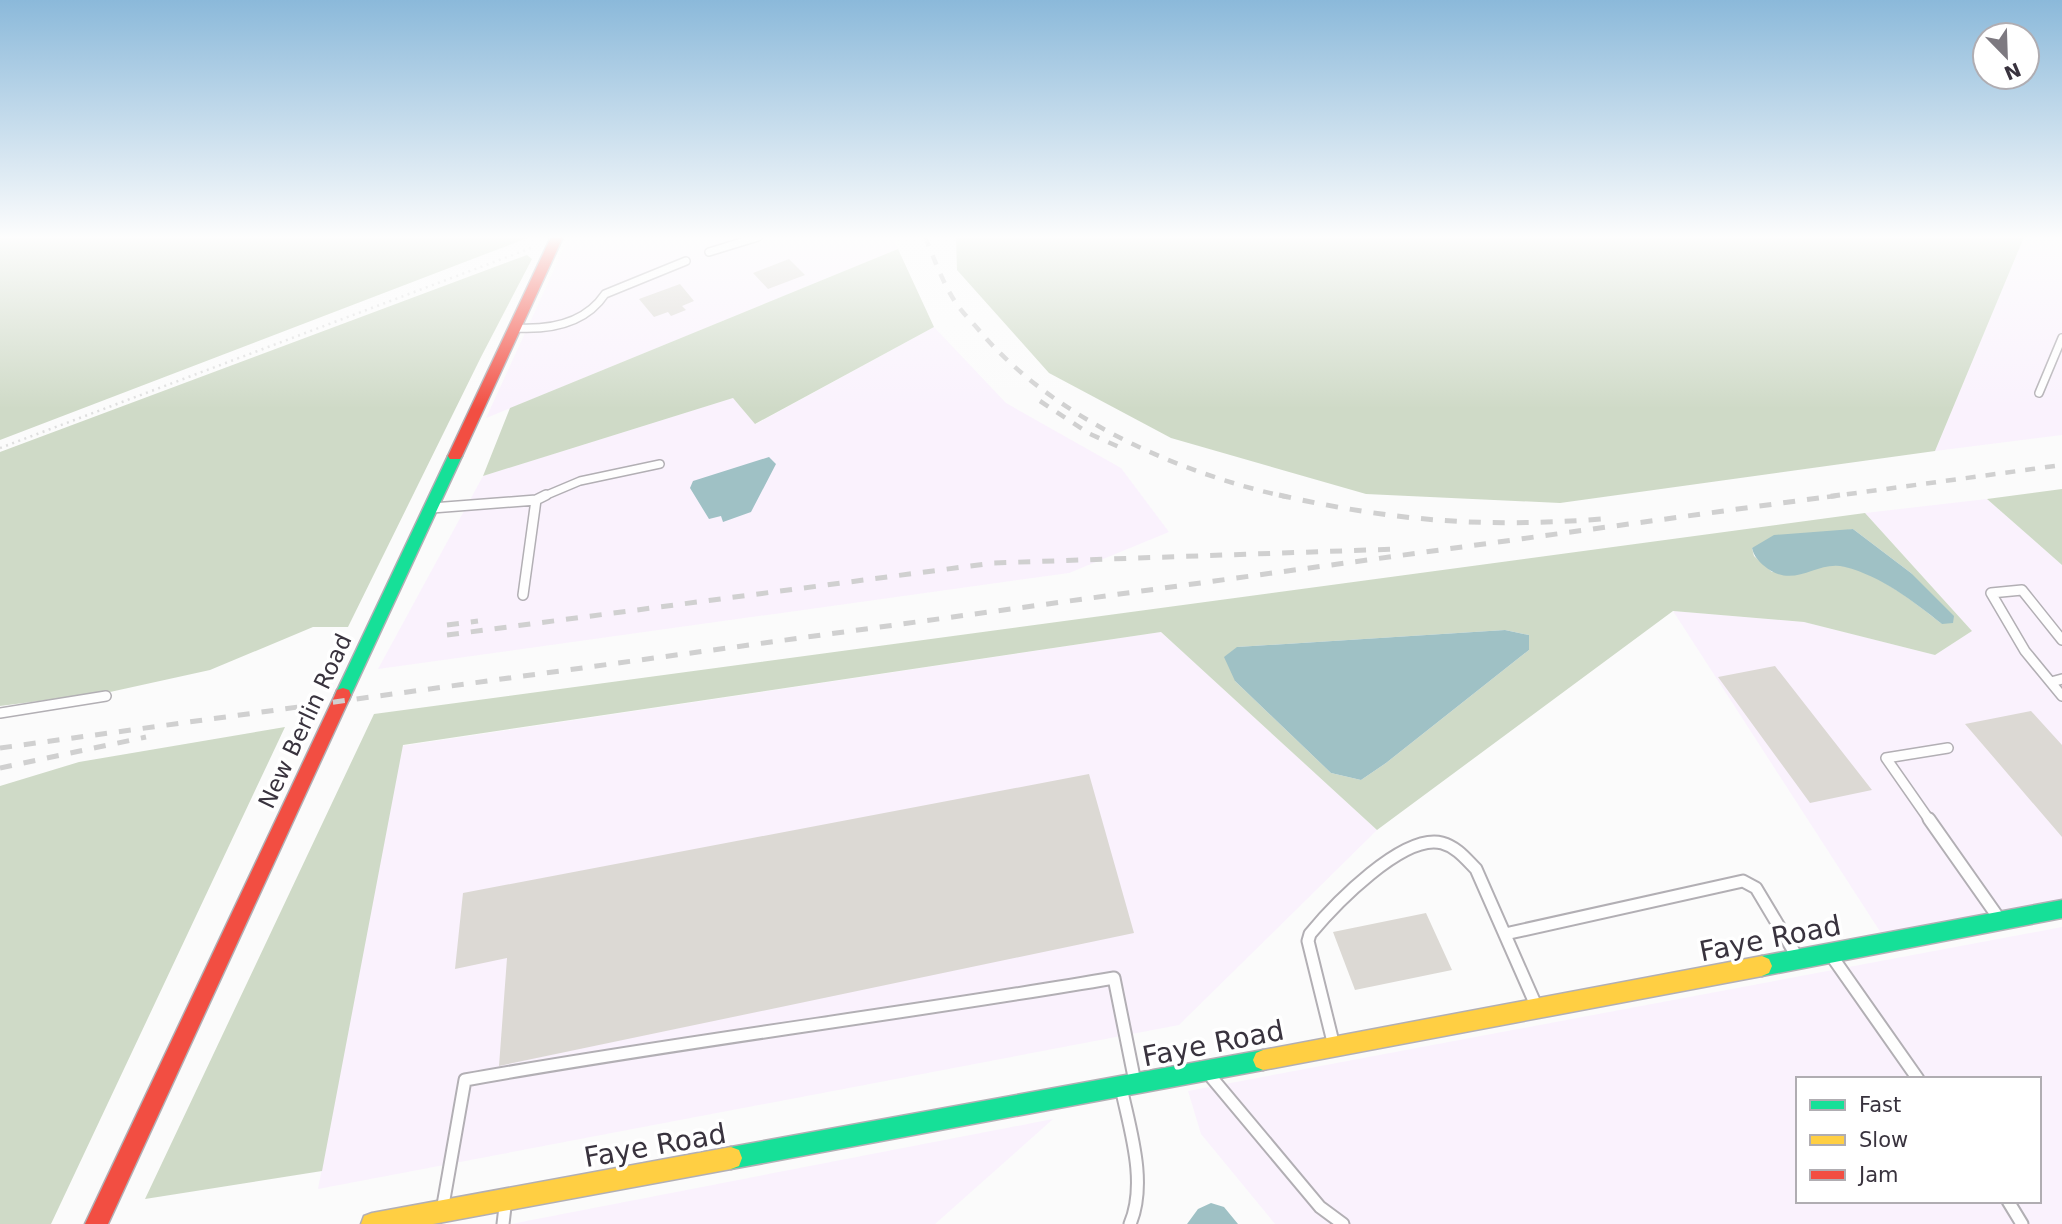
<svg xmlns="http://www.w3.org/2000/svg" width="2062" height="1224" viewBox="0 0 2062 1224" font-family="'DejaVu Sans',sans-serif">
<rect width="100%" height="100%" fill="#fbfbfb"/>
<path fill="#faf2fd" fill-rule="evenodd" d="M 569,237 L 893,237 L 898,249 L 486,418 Z
M 2024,237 L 2062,237 L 2062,435 L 1935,451 Z
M 934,327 L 1006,403 L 1121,468 L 1169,532 L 1069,573 L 378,669 L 483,476 L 733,398 L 756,424 Z
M 1987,499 L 2062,565 L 2062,900 L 1881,933 L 1673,611 L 1804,622 L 1935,655 L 1972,631 L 1865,513 Z
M 1161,632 L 1377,830 L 1179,1025 L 318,1189 L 402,746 Z
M 2062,927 L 2062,1224 L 1275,1224 L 1201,1134 L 1188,1091 ZM 1798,1079 L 2039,1079 L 2039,1201 L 1798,1201 Z
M 1053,1119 L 935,1224 L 511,1224 Z"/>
<path fill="#cfdac7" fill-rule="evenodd" d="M 0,237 L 530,237 L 0,440 Z
M 956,237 L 2024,237 L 1935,451 L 1560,503 L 1366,494 L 1171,438 L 1049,373 L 957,270 Z
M 898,249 L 934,327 L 755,424 L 733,398 L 483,476 L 510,408 Z
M 527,255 L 532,259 L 481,357 L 348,627 L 313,627 L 210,670 L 110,692 L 0,706 L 0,452 Z
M 2062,489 L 2062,565 L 1987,499 Z
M 1865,513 L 1972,631 L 1935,655 L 1804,622 L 1673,611 L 1377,830 L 1161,632 L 403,745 L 322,1171 L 145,1199 L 374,714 ZM 1853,529 L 1911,573 L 1942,624 C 1914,602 1879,573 1843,566 C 1825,562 1791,570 1772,572 L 1754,556 L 1752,548 ZM 1505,630 L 1529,635 L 1529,650 L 1386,763 L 1361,780 L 1331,773 L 1235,681 L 1237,647 Z
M 285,727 L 51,1224 L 0,1224 L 0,786 L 79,762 Z"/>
<path fill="#9fc1c5" d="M 769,457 L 776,464 L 751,512 L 723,522 L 721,516 L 709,519 L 690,488 L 693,481 Z
M 1853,529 L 1911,573 L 1954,616 L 1953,623 L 1942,624 C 1913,601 1881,576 1845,567 C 1816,559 1794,592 1763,565 C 1757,559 1754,556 1752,548 L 1774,535 Z
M 1505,630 L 1529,635 L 1529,650 L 1386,763 L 1361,780 L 1331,773 L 1235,681 L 1224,657 L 1237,647 Z
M 1211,1203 L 1224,1207 L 1238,1224 L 1187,1224 L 1198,1209 Z"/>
<path fill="#dcd9d4" d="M 789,259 L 805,275 L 768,289 L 753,273 Z
M 680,284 L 694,301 L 682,306 L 686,310 L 671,316 L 668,312 L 654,317 L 639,299 Z
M 1775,666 L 1872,790 L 1810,803 L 1718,677 Z
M 2031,711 L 2062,745 L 2062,837 L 1965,724 Z
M 1089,774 L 1134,933 L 499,1066 L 507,958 L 455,969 L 463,893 Z
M 1426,913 L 1452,970 L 1355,990 L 1333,932 Z"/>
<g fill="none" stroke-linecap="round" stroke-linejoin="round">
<defs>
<path id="lane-far2" d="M 709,252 L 758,237
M 515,328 C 549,330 585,324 605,294 L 686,261
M 2039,393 L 2062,338
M 542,497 L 580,481 L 660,464"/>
<path id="lane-far1" d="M 536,500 L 546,495
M 432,508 L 536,500 L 523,595
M 2062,640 L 2022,590 L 1991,593 L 2025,651 L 2062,696
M 2051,682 L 2062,679
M 0,713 L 106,696
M 1930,821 L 1886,758 L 1948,748"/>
<path id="lane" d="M 1929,819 L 1998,917
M 1505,934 L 1743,881 L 1756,888 L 1796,955
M 1833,958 L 1918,1079
M 1333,1042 L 1308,941 L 1310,934 C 1334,905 1403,833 1442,843 C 1457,847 1466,859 1476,869 L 1535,1003
M 1212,1078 L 1320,1207 L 1343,1224
M 1122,1092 C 1131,1133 1147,1184 1130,1224
M 2008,1201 L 2022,1224
M 443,1205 L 465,1080 C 681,1041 898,1015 1114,978 L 1134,1077
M 503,1224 L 505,1207"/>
<path id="fast" d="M 455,451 L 462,456 L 351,695 L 349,700 L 343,702 L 337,700 L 335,695 L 448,456 Z
M 2062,900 L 2062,918 L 1762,976 L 1755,973 L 1752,966 L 1755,959 L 1762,956 Z
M 1263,1050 L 1270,1053 L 1273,1060 L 1270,1067 L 1263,1070 L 731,1169 L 723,1166 L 720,1158 L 723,1150 L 731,1147 Z"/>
<path id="slow" d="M 1762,956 L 1769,959 L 1772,966 L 1769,973 L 1762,976 L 1263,1070 L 1256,1067 L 1253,1060 L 1256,1053 L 1263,1050 Z
M 731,1147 L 739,1150 L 742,1158 L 739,1166 L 731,1169 L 433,1224 L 361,1224 L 364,1216 L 372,1213 Z"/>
<path id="jam" d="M 551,237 L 563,237 L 462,456 L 460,459 L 450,459 L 448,456 Z
M 343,688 L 349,690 L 351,695 L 108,1224 L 85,1224 L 335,695 L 337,690 Z"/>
</defs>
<use href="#lane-far2" stroke="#b2afb4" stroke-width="10"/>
<use href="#lane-far1" stroke="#b2afb4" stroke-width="12"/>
<use href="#lane" stroke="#b2afb4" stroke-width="15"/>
<use href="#fast" stroke="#b2afb4" stroke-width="3"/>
<use href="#slow" stroke="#b2afb4" stroke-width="3"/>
<use href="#jam" stroke="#b2afb4" stroke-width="3"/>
<path stroke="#dfdfdf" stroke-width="2.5" stroke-dasharray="2 4.5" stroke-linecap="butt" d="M 0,448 L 531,248"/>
<use href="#lane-far2" stroke="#fefefe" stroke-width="7"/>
<use href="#lane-far1" stroke="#fefefe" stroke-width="9"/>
<use href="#lane" stroke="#fefefe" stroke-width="11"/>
<use href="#fast" fill="#16e098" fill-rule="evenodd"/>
<use href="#slow" fill="#ffcf43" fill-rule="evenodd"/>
<use href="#jam" fill="#f24e42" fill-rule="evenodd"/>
<path stroke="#d0d0d0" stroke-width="4.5" stroke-dasharray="10 10" stroke-linecap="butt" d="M 925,237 C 934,258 942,281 954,300 C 960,310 970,320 978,329 C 1051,417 1177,473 1287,497
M 1040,401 L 1090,434 L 1119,447
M 1827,497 L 2062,465"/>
<path stroke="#d0d0d0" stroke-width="5" stroke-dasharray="12 12" stroke-linecap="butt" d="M 1279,495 C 1393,521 1484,528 1601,519
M 447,625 L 478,621
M 447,635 L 993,563 L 1397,549
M 0,748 L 1840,495
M 0,768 L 146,737"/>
</g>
<linearGradient id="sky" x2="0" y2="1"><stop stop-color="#8bb9da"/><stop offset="0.58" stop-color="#fdfdfd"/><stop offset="1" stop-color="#fdfdfd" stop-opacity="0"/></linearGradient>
<rect width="2062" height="409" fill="url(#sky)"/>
<g text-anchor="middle" stroke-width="7" stroke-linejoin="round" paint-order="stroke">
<g font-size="23" fill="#39333e" stroke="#fff">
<text transform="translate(305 721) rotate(-65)" y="8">New Berlin Road</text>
</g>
<g font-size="28" fill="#39333e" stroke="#fff">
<text transform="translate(1770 938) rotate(-11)" y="10">Faye Road</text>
<text transform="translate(1213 1043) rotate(-11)" y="10">Faye Road</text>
<text transform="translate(655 1145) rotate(-10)" y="10">Faye Road</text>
</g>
</g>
<rect x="1796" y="1077" width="245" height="126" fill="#ffffff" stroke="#b0adb2" stroke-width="2"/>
<rect x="1810" y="1100" width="35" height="10" fill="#16e098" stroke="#b0adb2" stroke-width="2"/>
<text x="1859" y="1112" font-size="21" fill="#39333e">Fast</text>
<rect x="1810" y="1135" width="35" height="10" fill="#ffcf43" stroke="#b0adb2" stroke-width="2"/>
<text x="1859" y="1147" font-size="21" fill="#39333e">Slow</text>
<rect x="1810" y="1170" width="35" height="10" fill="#f24e42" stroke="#b0adb2" stroke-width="2"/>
<text x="1859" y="1182" font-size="21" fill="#39333e">Jam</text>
<g transform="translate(2006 56) rotate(157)"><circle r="33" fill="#ffffff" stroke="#b0adb2" stroke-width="2"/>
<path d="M0-5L12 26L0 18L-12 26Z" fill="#7d7980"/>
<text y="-10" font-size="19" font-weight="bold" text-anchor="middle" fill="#39333e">N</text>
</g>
</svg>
